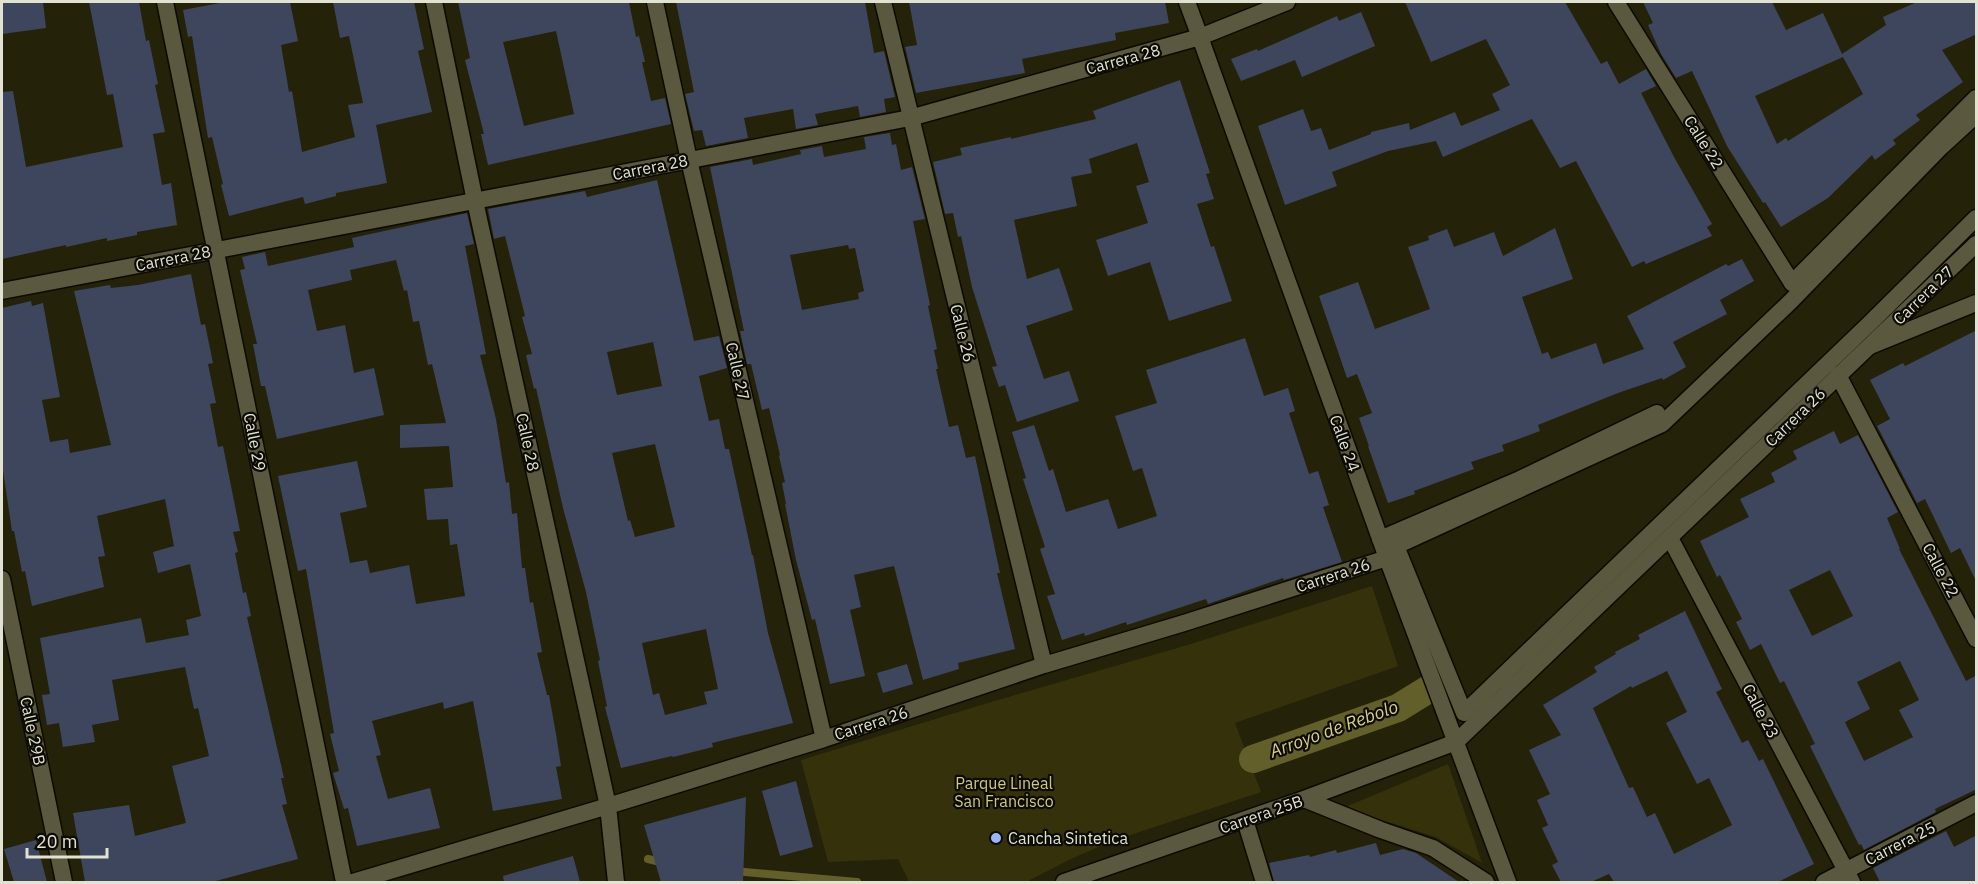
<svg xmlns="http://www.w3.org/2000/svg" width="1978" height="884" viewBox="0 0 1978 884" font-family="'IBM Plex Sans',sans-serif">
<rect width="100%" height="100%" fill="#242209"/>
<path fill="#35320b" d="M 1372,586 L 1398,666 L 1235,723 L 1261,792 L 1112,841 L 1071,859 L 1026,882 L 909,882 L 898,859 L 828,862 L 801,760 L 991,702 L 1191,644 Z
M 1448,764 L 1482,863 L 1436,837 L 1343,808 Z"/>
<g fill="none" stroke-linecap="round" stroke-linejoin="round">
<path stroke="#635f2b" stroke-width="8" d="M 648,859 L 665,863
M 734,871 L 857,882"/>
<path stroke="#635f2b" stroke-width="28" d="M 1253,759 L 1398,708 L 1445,679"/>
</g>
<path fill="#3e465d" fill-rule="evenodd" d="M 2,2 L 43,2 L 46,28 L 2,34 Z
M 89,2 L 139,2 L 146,41 L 149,40 L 158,84 L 155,85 L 165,132 L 153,134 L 162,185 L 171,183 L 177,225 L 137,232 L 137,235 L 107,241 L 107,238 L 66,247 L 66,245 L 2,259 L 2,92 L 13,91 L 26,167 L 123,147 L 113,94 L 107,95 Z
M 225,2 L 290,2 L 298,41 L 281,45 L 289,92 L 292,91 L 302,152 L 355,137 L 348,105 L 363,103 L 349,36 L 340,38 L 333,2 L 414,2 L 424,49 L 418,51 L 432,112 L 376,125 L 387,183 L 336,193 L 336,196 L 305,204 L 303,197 L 229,216 L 221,185 L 223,184 L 212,137 L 208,138 L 192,36 L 188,37 L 183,10 Z
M 458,2 L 629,2 L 636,37 L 639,36 L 645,62 L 642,62 L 651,101 L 665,98 L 671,124 L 488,165 L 481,134 L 484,134 L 465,60 L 470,58 ZM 556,31 L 574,114 L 524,126 L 503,42 Z
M 676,2 L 865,2 L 874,53 L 884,51 L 895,97 L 884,99 L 886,112 L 860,117 L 858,106 L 836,110 L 815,114 L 818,125 L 796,129 L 793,109 L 744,118 L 748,138 L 706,146 L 702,130 L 694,131 L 685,94 L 694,92 Z
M 909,2 L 1165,2 L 1169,23 L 1115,33 L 1116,40 L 1022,59 L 1025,73 L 916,93 L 905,47 L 917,45 Z
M 1405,2 L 1565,2 L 1601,64 L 1607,61 L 1619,84 L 1646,69 L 1656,86 L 1641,93 L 1674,157 L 1712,224 L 1707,227 L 1712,236 L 1646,264 L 1644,261 L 1632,267 L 1576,161 L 1560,168 L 1532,119 L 1443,157 L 1436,141 L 1388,151 L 1332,172 L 1337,186 L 1285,205 L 1258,126 L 1303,109 L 1311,131 L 1321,128 L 1329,150 L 1371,134 L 1371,132 L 1409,123 L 1410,130 L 1455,112 L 1461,126 L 1500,110 L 1492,94 L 1510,85 L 1486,39 L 1431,62 Z
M 1643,2 L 1772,2 L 1786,30 L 1823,13 L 1842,54 L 1886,25 L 1883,17 L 1917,2 L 1977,2 L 1977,34 L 1942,50 L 1963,82 L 1916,115 L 1920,120 L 1893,140 L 1896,144 L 1875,160 L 1872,155 L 1828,198 L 1781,227 L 1765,202 L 1763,203 L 1727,146 L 1692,71 L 1676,78 L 1661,54 L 1648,25 L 1653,23 ZM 1843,57 L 1863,94 L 1788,141 L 1786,138 L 1777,144 L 1755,96 Z
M 1361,12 L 1375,46 L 1302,77 L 1295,60 L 1241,81 L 1231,59 L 1257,49 L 1258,51 L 1337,16 L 1339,21 Z
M 1180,80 L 1210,173 L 1206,174 L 1214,199 L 1197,204 L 1211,247 L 1214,246 L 1232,301 L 1169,321 L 1150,262 L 1108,276 L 1096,240 L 1148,223 L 1136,186 L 1149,182 L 1137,143 L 1089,159 L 1092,173 L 1071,177 L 1077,206 L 1014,220 L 1027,279 L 1059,268 L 1073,310 L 1026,326 L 1044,379 L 1069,371 L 1079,401 L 1017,422 L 1005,385 L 999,387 L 992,367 L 997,366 L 972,287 L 961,236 L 958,237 L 953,213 L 945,214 L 933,162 L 962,155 L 960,148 L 1011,137 L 1011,139 L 1096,119 L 1093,111 Z
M 890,133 L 892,145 L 896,144 L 901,170 L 912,167 L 925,219 L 913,221 L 930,305 L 928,306 L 937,349 L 934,350 L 938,369 L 936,369 L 949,427 L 958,425 L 966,458 L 975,456 L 1000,573 L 997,573 L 1015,649 L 958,663 L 959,669 L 923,680 L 894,566 L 854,575 L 861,607 L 850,610 L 865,676 L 830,684 L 815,619 L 812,620 L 796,560 L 785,504 L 786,504 L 782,483 L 785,482 L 779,456 L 780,455 L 769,408 L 762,410 L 751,364 L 747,364 L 740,331 L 744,331 L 710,167 L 752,159 L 753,165 L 801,154 L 800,150 L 822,146 L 824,157 L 866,149 L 864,137 ZM 848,245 L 849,249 L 855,248 L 864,291 L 858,293 L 859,299 L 802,310 L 790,255 Z
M 657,180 L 694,341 L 719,336 L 727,368 L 699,376 L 709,421 L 719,419 L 725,449 L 729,449 L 752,555 L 753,555 L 768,633 L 793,723 L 712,743 L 713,747 L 673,757 L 672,756 L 621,768 L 605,707 L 607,706 L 598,661 L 600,660 L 586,592 L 563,508 L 536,388 L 534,389 L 526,355 L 532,354 L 522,317 L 525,316 L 505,236 L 494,239 L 488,209 L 585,191 L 587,197 ZM 653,342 L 662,386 L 617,395 L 607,352 ZM 655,444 L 675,527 L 635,537 L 630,520 L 628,521 L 612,453 ZM 706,629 L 718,689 L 704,692 L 707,704 L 665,715 L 659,693 L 653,695 L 642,643 Z
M 467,213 L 474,244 L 465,246 L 486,354 L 480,355 L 496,419 L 506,483 L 509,482 L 512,514 L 517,513 L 522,568 L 525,568 L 530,603 L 533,602 L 542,652 L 537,653 L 547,695 L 549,695 L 556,734 L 561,766 L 556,767 L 562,799 L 493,811 L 473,701 L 444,709 L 443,702 L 372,721 L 381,755 L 376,756 L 388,799 L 430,788 L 440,828 L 357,846 L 348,808 L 344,809 L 333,773 L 339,771 L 330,734 L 334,733 L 306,569 L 298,571 L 278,476 L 357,461 L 367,507 L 340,513 L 350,563 L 367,560 L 370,573 L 409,565 L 416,604 L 465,596 L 457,544 L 450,545 L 448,519 L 427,520 L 424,489 L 453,487 L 449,446 L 400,448 L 400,425 L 446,423 L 432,364 L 428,365 L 419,321 L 413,322 L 407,290 L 404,291 L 396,260 L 350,270 L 352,280 L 308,290 L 317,331 L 345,325 L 354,373 L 374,368 L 384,415 L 277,439 L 265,386 L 261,386 L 253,344 L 257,344 L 240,270 L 245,269 L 242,257 L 265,252 L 268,266 L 354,247 L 352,238 Z
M 1555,228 L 1573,279 L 1522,297 L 1542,354 L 1548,352 L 1551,359 L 1596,343 L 1603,364 L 1644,349 L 1627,316 L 1726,264 L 1728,266 L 1742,259 L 1754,281 L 1720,300 L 1727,314 L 1673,342 L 1686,367 L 1663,380 L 1662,378 L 1618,393 L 1538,425 L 1540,431 L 1502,445 L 1504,451 L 1471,462 L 1474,469 L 1414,491 L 1415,494 L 1388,503 L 1368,446 L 1369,446 L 1359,418 L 1372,413 L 1357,374 L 1347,378 L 1319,296 L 1358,282 L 1375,329 L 1430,309 L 1408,247 L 1429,240 L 1428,236 L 1447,229 L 1454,247 L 1494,232 L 1503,256 Z
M 191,274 L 201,325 L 205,324 L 213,363 L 208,364 L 216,403 L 210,404 L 218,447 L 223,446 L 240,531 L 233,532 L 238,552 L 235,553 L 243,593 L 246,592 L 251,616 L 247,617 L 284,778 L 281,778 L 287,804 L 282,805 L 298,859 L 212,882 L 85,882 L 73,813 L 129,805 L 135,836 L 186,823 L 172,766 L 209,756 L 198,708 L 194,709 L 185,667 L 112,680 L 119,720 L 92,725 L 95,742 L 63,747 L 59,723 L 47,725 L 42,695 L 50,694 L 40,638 L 141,618 L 146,643 L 189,635 L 186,620 L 201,616 L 190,564 L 158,573 L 153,552 L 174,546 L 165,499 L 97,516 L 105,556 L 98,557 L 104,587 L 32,606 L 25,571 L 22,572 L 14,531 L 12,531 L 2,464 L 2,308 L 31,301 L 32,306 L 43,303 L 60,397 L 42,400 L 50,442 L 68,439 L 70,453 L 111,445 L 74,291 L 110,285 L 111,288 L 138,285 Z
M 1977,330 L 1977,583 L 1960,548 L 1951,553 L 1925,499 L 1917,503 L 1877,426 L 1890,419 L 1870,380 L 1903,363 L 1905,366 Z
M 1245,338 L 1264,396 L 1288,388 L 1295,411 L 1289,413 L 1309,474 L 1318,471 L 1329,505 L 1323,507 L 1342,562 L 1284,580 L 1283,578 L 1208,604 L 1206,599 L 1127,625 L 1126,622 L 1085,636 L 1084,633 L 1062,640 L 1047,596 L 1055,594 L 1040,549 L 1045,547 L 1023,479 L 1026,478 L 1012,432 L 1034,425 L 1049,471 L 1053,469 L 1066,512 L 1108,499 L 1118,529 L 1157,516 L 1142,468 L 1133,471 L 1115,416 L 1157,403 L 1146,370 Z
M 1834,431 L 1840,444 L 1858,435 L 1898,512 L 1887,518 L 1900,549 L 1899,549 L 1966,681 L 1977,675 L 1977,789 L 1935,809 L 1936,812 L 1864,850 L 1861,844 L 1859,845 L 1810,746 L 1815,744 L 1784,681 L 1780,683 L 1761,644 L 1750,650 L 1736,622 L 1742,619 L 1720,575 L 1717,577 L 1700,541 L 1749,517 L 1740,499 L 1775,482 L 1771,473 L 1797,459 L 1793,451 ZM 1830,570 L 1853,616 L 1812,636 L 1789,590 ZM 1900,661 L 1919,700 L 1899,710 L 1913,737 L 1864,761 L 1845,722 L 1870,709 L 1857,682 Z
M 1685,611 L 1722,689 L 1716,692 L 1742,743 L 1748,740 L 1759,761 L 1763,759 L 1814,864 L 1778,882 L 1614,882 L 1609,874 L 1591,882 L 1561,882 L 1552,865 L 1558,862 L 1542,828 L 1548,825 L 1537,800 L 1550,794 L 1529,750 L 1561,735 L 1543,705 L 1597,672 L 1594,667 L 1616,654 L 1615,652 L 1640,639 L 1638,635 ZM 1667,671 L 1687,712 L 1666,723 L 1697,784 L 1709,778 L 1732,825 L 1674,854 L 1655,813 L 1647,817 L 1633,787 L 1629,788 L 1593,708 L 1631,686 L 1632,688 Z
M 907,664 L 913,684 L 883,693 L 877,673 Z
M 796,781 L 813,847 L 780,856 L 762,791 Z
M 746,797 L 743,882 L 661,882 L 644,825 Z
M 1946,831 L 1954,847 L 1977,835 L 1977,882 L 1880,882 L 1873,868 Z
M 36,840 L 47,882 L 14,882 L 4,849 Z
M 1376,843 L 1380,855 L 1403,849 L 1416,853 L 1459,882 L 1274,882 L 1269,863 L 1309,855 L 1310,857 L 1336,850 L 1337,853 Z
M 573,856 L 580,882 L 504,882 L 503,876 Z"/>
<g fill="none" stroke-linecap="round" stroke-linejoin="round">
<defs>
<path id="service" d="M 1792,283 L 1976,98"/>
<path id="pedestrian" d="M 1976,115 L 1941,147 L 1790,302 L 1662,424 L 1396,546 L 1464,713 L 1869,324 L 1976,218"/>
<path id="minor" d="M 165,2 L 344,882
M 434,2 L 475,201 L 608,806 L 616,882
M 655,2 L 689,160 L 824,739
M 883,2 L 1044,665
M 1187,2 L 1200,37
M 1616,2 L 1792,283
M 1870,346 L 1976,303
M 1838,375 L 1976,639
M 1670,538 L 1852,882
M 1380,539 L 1520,479 L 1657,413
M 2,579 L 64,882
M 1304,799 L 1381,830 L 1433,848 L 1486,882
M 1245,820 L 1264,882
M 353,882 L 608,806 L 824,739 L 1044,665 L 1184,623 L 1387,558
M 1824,882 L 1976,803"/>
<path id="tertiary" d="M 1200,37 L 1387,558 L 1508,882
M 2,291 L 910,118 L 1200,37 L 1287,2
M 1064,882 L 1304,799 L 1456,742 L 1976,244"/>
</defs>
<use href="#service" stroke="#0d0b00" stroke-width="19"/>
<use href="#pedestrian" stroke="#0d0b00" stroke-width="19"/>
<use href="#minor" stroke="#0d0b00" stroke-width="19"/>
<use href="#tertiary" stroke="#0d0b00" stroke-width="19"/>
<use href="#service" stroke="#5a583e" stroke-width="16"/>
<use href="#pedestrian" stroke="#5a583e" stroke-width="16"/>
<use href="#minor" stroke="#5a583e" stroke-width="16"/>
<use href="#tertiary" stroke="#5a583e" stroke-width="16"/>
</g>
<circle fill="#9bb5fd" stroke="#0c0b03" stroke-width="2" cx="996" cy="838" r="6"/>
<g text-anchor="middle" stroke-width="4.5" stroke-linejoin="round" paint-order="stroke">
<g font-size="16" fill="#e2e2d3" stroke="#0c0b03">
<text transform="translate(1123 59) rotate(-15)" y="6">Carrera 28</text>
<text transform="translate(1704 142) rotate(58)" y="6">Calle 22</text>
<text transform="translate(650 167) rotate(-11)" y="6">Carrera 28</text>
<text transform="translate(173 258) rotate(-11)" y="6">Carrera 28</text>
<text transform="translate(1923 295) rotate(-44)" y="6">Carrera 27</text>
<text transform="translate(963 333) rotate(76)" y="6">Calle 26</text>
<text transform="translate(738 371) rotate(77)" y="6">Calle 27</text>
<text transform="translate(1795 417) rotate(-44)" y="6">Carrera 26</text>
<text transform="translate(255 442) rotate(79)" y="6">Calle 29</text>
<text transform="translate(528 442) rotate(78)" y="6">Calle 28</text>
<text transform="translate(1345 443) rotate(70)" y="6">Calle 24</text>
<text transform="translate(1941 570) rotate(62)" y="6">Calle 22</text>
<text transform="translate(1333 575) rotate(-18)" y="6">Carrera 26</text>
<text transform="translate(1761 711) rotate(62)" y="6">Calle 23</text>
<text transform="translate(871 723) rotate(-18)" y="6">Carrera 26</text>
<text transform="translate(33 731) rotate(78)" y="6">Calle 29B</text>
<text transform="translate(1261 814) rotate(-19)" y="6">Carrera 25B</text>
<text transform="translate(1900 843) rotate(-27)" y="6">Carrera 25</text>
</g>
<g font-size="16" fill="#cfc978" stroke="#0c0b03">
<text x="1004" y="789">Parque Lineal<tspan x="1004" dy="18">San Francisco</tspan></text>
</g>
<g font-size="16" fill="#e2e2d3" stroke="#0c0b03" text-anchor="start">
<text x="1008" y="844">Cancha Sintetica</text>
</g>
<g font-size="18" font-style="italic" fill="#d7d180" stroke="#0c0b03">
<text transform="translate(1334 729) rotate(-20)" y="6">Arroyo de Rebolo</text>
</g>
</g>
<rect width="1978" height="884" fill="none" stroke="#e2e2d3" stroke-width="6"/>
<path d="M27 848v9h80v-9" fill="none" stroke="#e2e2d3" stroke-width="3"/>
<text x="36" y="848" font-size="18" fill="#e2e2d3" stroke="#0c0b03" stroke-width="4.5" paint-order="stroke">20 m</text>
</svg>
